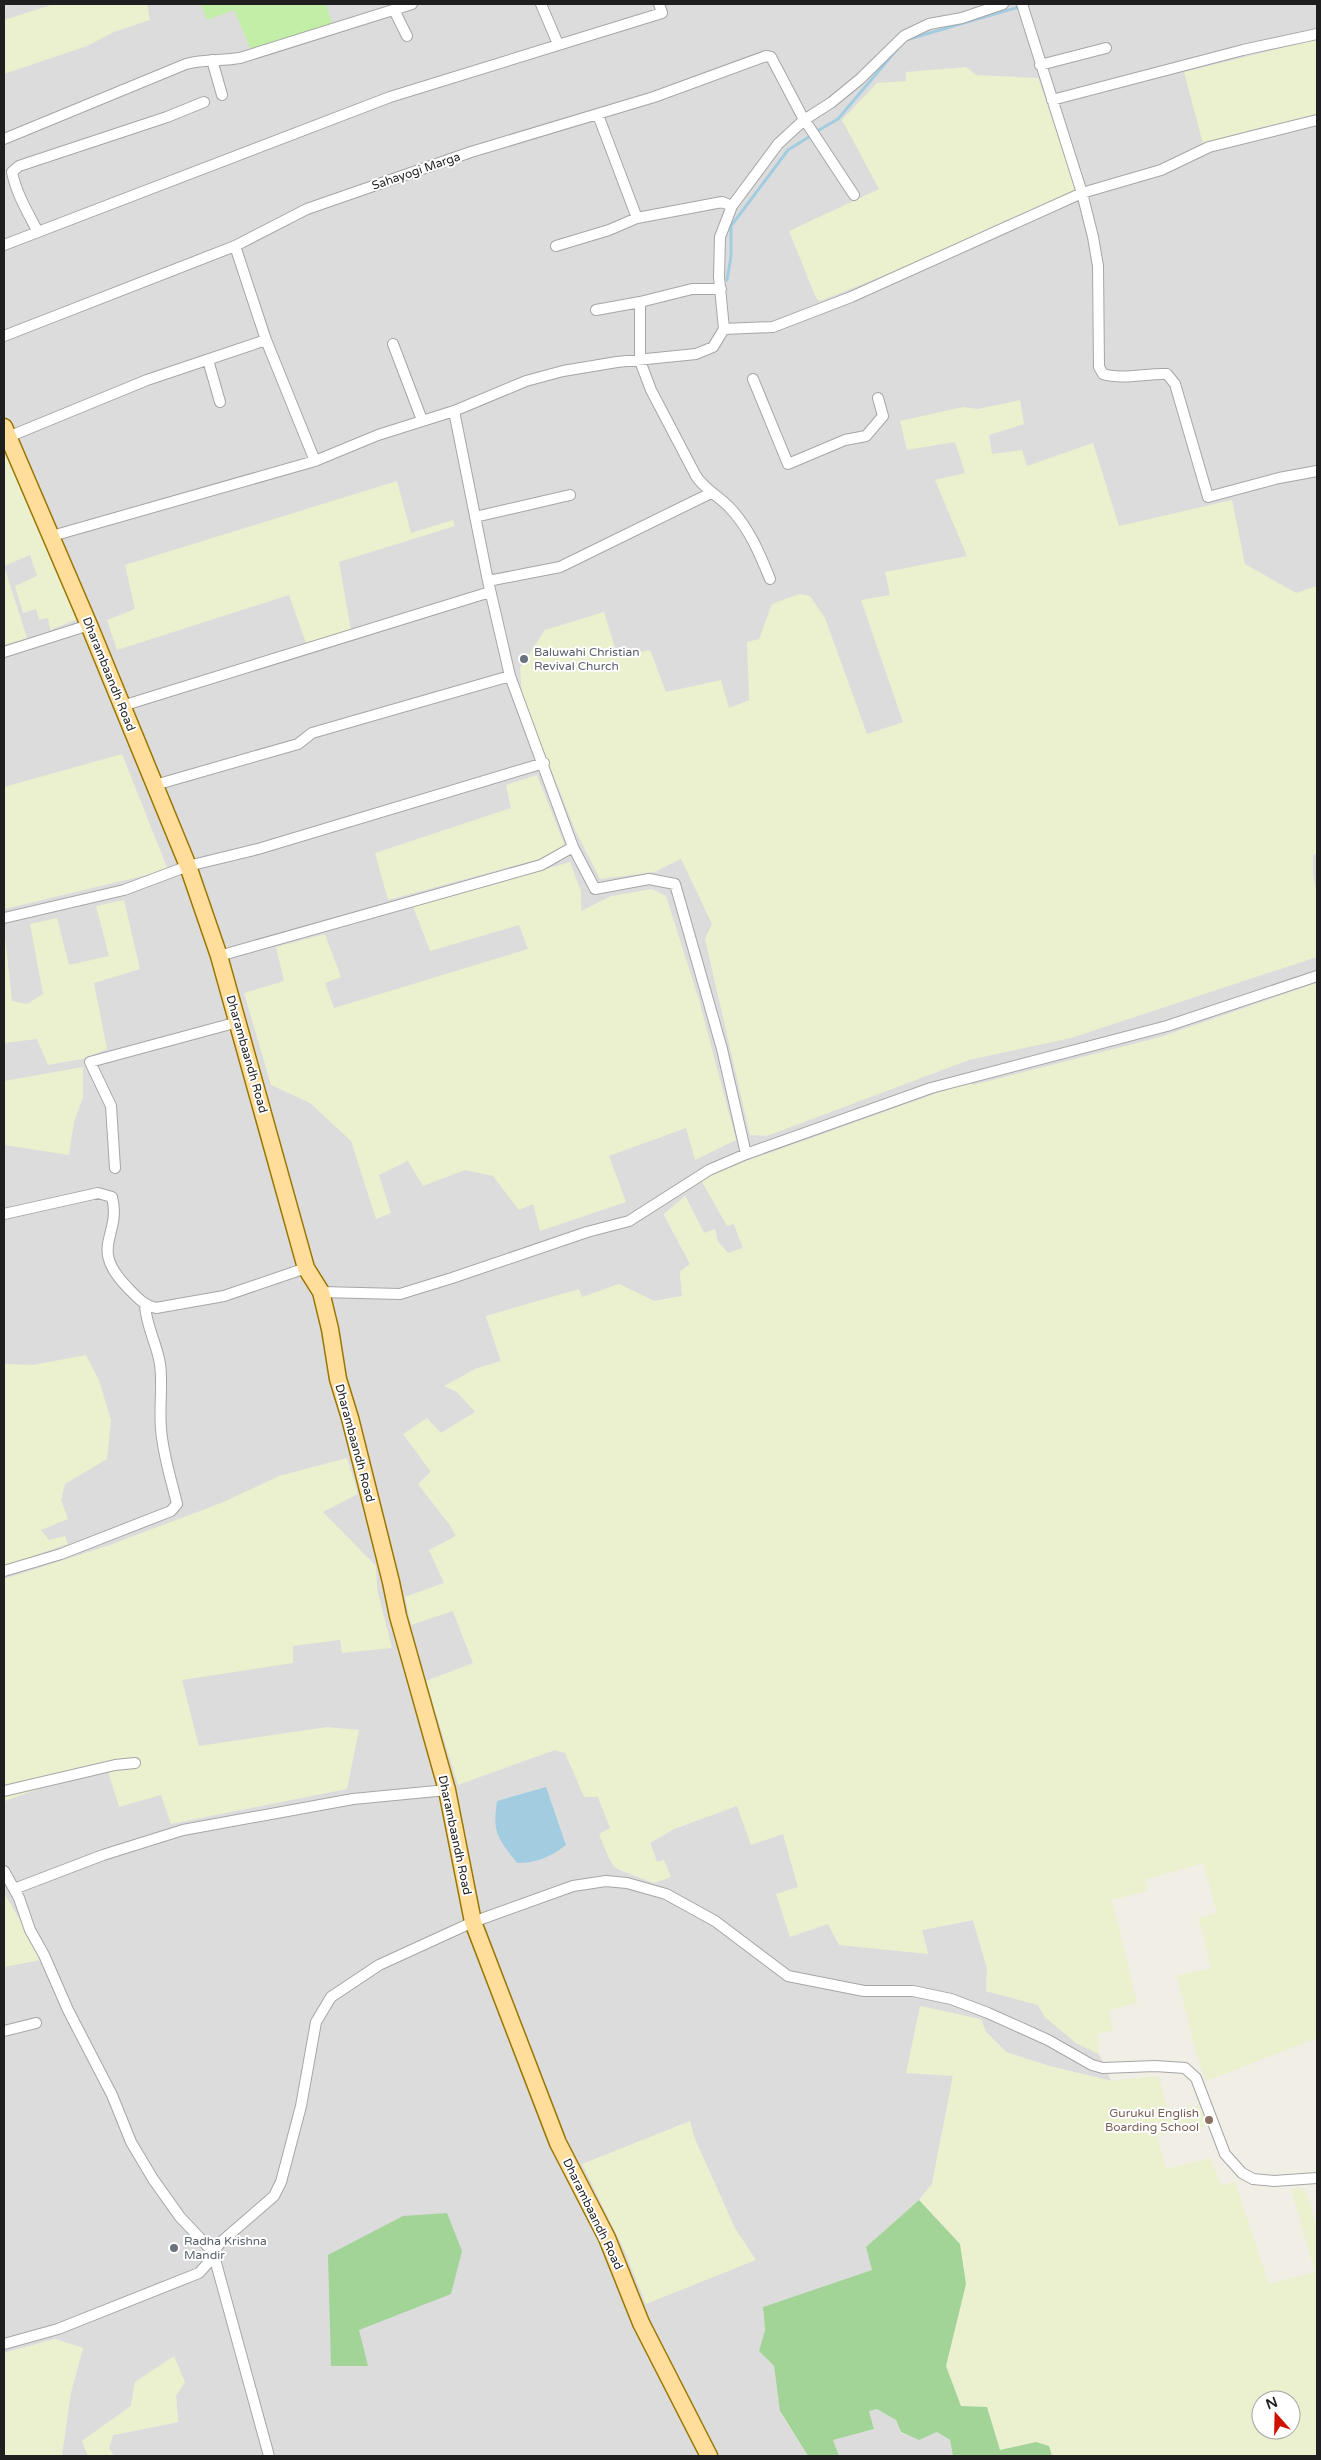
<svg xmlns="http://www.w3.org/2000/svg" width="1321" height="2460" viewBox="0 0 1321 2460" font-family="'Varela Round',sans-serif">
<rect width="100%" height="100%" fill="#f0eee5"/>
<path fill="#dddcdc" d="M 4,4 L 1317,4 L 1317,983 L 1161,1037 L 972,1086 L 734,1224 L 743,1248 L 728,1253 L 718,1242 L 704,1233 L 685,1196 L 664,1215 L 690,1264 L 680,1272 L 682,1296 L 654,1301 L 619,1284 L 582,1298 L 579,1290 L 486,1317 L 501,1361 L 475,1369 L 457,1392 L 476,1412 L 441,1433 L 431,1472 L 418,1484 L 450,1525 L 456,1536 L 444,1583 L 406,1597 L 453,1611 L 473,1663 L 458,1784 L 555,1750 L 566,1753 L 598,1797 L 611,1829 L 608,1856 L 616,1868 L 622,1871 L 654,1883 L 657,1862 L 650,1843 L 674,1829 L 737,1805 L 783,1833 L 798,1887 L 829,1924 L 928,1954 L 922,1930 L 973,1920 L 987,1968 L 986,1991 L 1038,2005 L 1045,2017 L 1076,2043 L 1099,2054 L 1111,2081 L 1049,2066 L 1006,2052 L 986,2032 L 953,2076 L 932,2184 L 919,2200 L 866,2247 L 873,2270 L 763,2307 L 765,2330 L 759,2351 L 774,2366 L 781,2414 L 808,2456 L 114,2456 L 109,2448 L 113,2435 L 178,2422 L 176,2396 L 135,2382 L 131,2406 L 82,2441 L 88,2456 L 64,2456 L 62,2454 L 71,2392 L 83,2348 L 55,2339 L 4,2353 Z
M 877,2409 L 896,2420 L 901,2433 L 919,2439 L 937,2432 L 950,2440 L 953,2456 L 839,2456 L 833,2440 L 874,2429 L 869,2411 Z"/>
<path fill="#ebf0cf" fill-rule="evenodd" d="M 54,4 L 147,4 L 150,20 L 114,32 L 87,46 L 4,74 L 4,20 Z
M 1317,39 L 1317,115 L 1254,129 L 1203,144 L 1184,72 Z
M 966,67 L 976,75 L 1038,78 L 1076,188 L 1073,192 L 1006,220 L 926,259 L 820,301 L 816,298 L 789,231 L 879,189 L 842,120 L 877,83 L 906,81 L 906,72 Z
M 1020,400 L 1024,424 L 989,435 L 992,454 L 1022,450 L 1027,466 L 1093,443 L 1119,526 L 1232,500 L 1245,564 L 1296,593 L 1317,586 L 1317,854 L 1313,855 L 1313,874 L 1317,896 L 1317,957 L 1071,1038 L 969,1060 L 767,1136 L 750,1135 L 705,939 L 712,924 L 681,859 L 654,872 L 600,879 L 576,832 L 522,697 L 520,668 L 545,630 L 604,612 L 618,657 L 650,650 L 666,692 L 721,680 L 729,708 L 749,700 L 747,642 L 759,639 L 772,604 L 799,594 L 810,596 L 825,618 L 867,734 L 903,722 L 861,600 L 890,595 L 885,572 L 967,556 L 935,480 L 965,473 L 955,442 L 907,450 L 900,421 L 963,407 L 978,409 Z
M 4,443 L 78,619 L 50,630 L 48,618 L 39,620 L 36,609 L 23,613 L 15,586 L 37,576 L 30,555 L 4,566 L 27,638 L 4,645 Z
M 397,481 L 411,533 L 453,520 L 455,526 L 339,562 L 351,631 L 306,643 L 289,595 L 117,650 L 107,620 L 135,609 L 125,565 Z
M 122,754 L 168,870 L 4,909 L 4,787 Z
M 537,775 L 565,846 L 547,857 L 388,900 L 375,853 L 511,808 L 506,785 Z
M 570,862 L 581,891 L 581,911 L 611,896 L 652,889 L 666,896 L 699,1000 L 736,1140 L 695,1160 L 686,1128 L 609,1156 L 626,1202 L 540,1231 L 533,1204 L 519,1210 L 493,1176 L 465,1170 L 423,1186 L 408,1161 L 379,1175 L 391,1213 L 376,1219 L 351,1141 L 310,1103 L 271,1085 L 244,993 L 284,981 L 276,947 L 325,934 L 341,977 L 325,983 L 334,1008 L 528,949 L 519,925 L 430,951 L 412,904 L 499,883 Z
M 124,900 L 140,969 L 94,983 L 107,1049 L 82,1059 L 48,1065 L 37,1039 L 4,1043 L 4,927 L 12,1001 L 27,1004 L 43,994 L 30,924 L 57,918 L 69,965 L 109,956 L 96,906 Z
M 1317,983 L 1317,2038 L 1206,2081 L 1197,2056 L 1177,1976 L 1211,1968 L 1199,1918 L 1217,1913 L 1203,1863 L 1145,1880 L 1147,1891 L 1112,1900 L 1137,2003 L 1109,2010 L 1113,2031 L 1097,2033 L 1099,2054 L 1076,2043 L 1045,2017 L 1038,2005 L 986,1991 L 987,1968 L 973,1920 L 922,1930 L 928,1954 L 839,1945 L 828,1924 L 790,1937 L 776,1894 L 798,1887 L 783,1834 L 751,1845 L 737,1806 L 674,1829 L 650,1843 L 657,1862 L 664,1860 L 671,1877 L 654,1883 L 614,1867 L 608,1856 L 599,1834 L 610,1828 L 598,1797 L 584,1797 L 565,1753 L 554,1750 L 458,1785 L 426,1681 L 473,1663 L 453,1611 L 411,1625 L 405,1597 L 444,1583 L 429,1550 L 456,1536 L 450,1525 L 418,1484 L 431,1472 L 403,1434 L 427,1418 L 441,1433 L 475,1412 L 457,1392 L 444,1386 L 475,1369 L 501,1361 L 486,1316 L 579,1289 L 582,1297 L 619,1284 L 654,1301 L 682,1296 L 680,1272 L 690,1264 L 664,1214 L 685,1196 L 704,1233 L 715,1229 L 718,1242 L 728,1253 L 743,1248 L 734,1224 L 727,1226 L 701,1180 L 744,1162 L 954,1087 L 971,1083 L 973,1085 L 1161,1037 Z
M 83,1067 L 83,1097 L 74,1122 L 69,1155 L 4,1145 L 4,1081 Z
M 86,1355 L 99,1380 L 111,1420 L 107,1459 L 65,1484 L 61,1500 L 68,1519 L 41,1530 L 49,1540 L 65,1536 L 68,1544 L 4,1566 L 4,1364 L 33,1365 Z
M 347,1458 L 358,1494 L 323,1512 L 376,1566 L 377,1589 L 392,1648 L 342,1653 L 340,1640 L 293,1646 L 293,1663 L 182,1680 L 199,1746 L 327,1727 L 359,1730 L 347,1789 L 171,1824 L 161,1795 L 119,1807 L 106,1765 L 5,1801 L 4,1579 L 107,1546 L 221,1503 L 279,1476 Z
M 4,1893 L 30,1937 L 41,1960 L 4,1967 Z
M 920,2006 L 981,2019 L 986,2032 L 1006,2052 L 1049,2066 L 1111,2081 L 1159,2076 L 1167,2110 L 1199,2106 L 1207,2126 L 1157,2135 L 1166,2169 L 1210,2158 L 1221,2185 L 1235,2182 L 1269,2284 L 1315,2272 L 1291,2189 L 1305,2188 L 1317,2226 L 1317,2456 L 1052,2456 L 1049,2446 L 1036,2442 L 1000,2450 L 987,2407 L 961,2406 L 946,2366 L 966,2284 L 960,2244 L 919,2200 L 932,2184 L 953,2076 L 906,2073 ZM 1261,2400 L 1291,2400 L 1291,2430 L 1261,2430 Z
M 690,2121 L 695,2139 L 735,2228 L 756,2260 L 646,2304 L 625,2252 L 582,2164 Z
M 55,2339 L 83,2348 L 71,2392 L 62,2454 L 64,2456 L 4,2456 L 4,2353 Z
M 174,2356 L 185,2382 L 176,2396 L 178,2422 L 113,2435 L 109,2448 L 114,2456 L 88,2456 L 82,2441 L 131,2406 L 135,2382 Z"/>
<path fill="#c3eea7" d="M 201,4 L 326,4 L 333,25 L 252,52 L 234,10 L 207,20 Z"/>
<path fill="#a2d397" d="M 919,2200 L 960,2244 L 966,2284 L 946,2366 L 961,2406 L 987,2407 L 1000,2450 L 1036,2442 L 1049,2446 L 1052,2456 L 953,2456 L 950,2440 L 937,2432 L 919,2440 L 901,2432 L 896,2420 L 877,2409 L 869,2411 L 874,2429 L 833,2440 L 839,2456 L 808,2456 L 780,2411 L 774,2366 L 759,2351 L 765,2330 L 763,2307 L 872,2270 L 866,2247 Z
M 447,2213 L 462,2251 L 451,2294 L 359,2330 L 368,2366 L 331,2366 L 328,2255 L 403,2216 Z"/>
<path fill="#a2cde1" d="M 546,1787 L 566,1845 C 550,1857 537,1863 517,1863 C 498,1838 492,1834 497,1801 Z"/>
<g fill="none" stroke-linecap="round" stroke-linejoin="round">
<path stroke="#a2cde1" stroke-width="3" d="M 909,39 L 1019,7
M 819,130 L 838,119 L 899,47
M 727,280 L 731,256 L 731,226 L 788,150 L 812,135"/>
<defs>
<path id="minor" d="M 541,4 L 558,44
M 1022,4 L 1082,193 L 1093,237 L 1098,266 L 1099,367 L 1103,374 C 1122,380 1147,373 1167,374 L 1175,384 L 1208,497 L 1279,478 L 1317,471
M 394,10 L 407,36
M 212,60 L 222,95
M 1040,65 L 1106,48
M 1052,100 L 1243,50 L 1317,34
M 598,115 L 637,218 L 722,202 L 732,206
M 4,139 L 186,64 C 204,59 222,61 240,58 L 412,4
M 38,232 C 28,213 16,193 12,172 L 19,166 L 167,117 L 204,102
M 4,245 L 390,97 L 662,13 L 659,4
M 235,246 L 266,340 L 315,461
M 556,246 L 609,230 L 637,218
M 640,302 L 640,361 L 651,390 L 696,476 C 705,490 719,496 730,508 C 749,528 760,554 770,579
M 596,310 L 640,302 L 692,289 L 721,289
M 724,329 L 773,327 L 851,297 L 1082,193 L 1161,170 L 1209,147 L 1317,120
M 4,336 L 235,246 L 307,209 L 471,152 L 654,97 L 766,56 L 771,57 L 802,116 L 854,195
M 393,344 L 422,420
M 208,360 L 220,402
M 753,379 L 788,464 L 845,440 L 866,436 L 883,416 L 878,398
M 454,411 L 488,581 L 510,676 L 573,847 L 595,889 L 649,879 L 675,884 L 722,1049 L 746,1154
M 8,437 L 147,380 L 266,340
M 475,517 L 570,495
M 52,536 L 315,461 L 378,435 L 454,411 L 526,381 L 563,371 L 617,362 L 696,354 L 713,347 L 724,329 L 719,277 L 720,237 L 732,206 L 778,144 L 804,120 L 832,102 L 860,79 L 904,36 L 929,24 L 962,18 L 1003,4
M 488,581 L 560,567 L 711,493
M 4,652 L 89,625
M 122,706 L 490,592
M 155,785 L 298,744 L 312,733 L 510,676
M 4,918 L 124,890 L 188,866 L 258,849 L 544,763
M 219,956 L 541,865 L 573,847
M 115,1168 L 111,1106 L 90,1062 L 238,1022
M 4,1214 L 98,1193 L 112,1197 C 122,1237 87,1246 128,1288 C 137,1297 143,1305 156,1308 L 224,1296 L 306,1268
M 321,1292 L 400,1294 L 452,1278 L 587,1232 L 629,1221 L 709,1170 L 746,1154 L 931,1088 L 1167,1026 L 1317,976
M 4,1571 L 61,1554 L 171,1511 L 177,1504 C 171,1479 163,1455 161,1429 C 159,1407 163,1387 160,1364 C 157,1344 146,1326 145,1305
M 4,1791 L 115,1765 L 135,1763
M 4,1871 L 19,1898 L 30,1930 L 44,1955 L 68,2010 L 112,2095 L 131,2142 L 153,2179 L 180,2217 L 213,2252 L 269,2456
M 14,1889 L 103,1855 L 183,1830 L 353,1799 L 447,1790
M 4,2031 L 36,2023
M 4,2344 L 58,2329 L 199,2273 L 208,2263 L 213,2252 L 221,2242 L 274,2196 L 281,2182 L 301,2106 L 316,2022 L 331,1997 L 379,1965 L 473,1922 L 573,1886 L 606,1881 L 627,1883 L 666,1894 L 715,1921 L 788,1976 L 864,1991 L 913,1991 L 951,1999 L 988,2013 L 1048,2040 L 1092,2065 L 1103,2068 L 1155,2066 L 1185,2068 L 1196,2078 L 1225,2154 L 1242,2173 L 1253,2179 L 1274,2181 L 1317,2178"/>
<path id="primary" d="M 4,427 L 89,625 L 188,866 L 219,956 L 306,1268 L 321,1292 L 330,1329 L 338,1379 L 350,1418 L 391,1582 L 398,1616 L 447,1790 L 473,1922 L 558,2143 L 607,2238 L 641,2323 L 709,2456"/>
</defs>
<use href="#minor" stroke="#a6a6a6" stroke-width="12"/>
<use href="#primary" stroke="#9a7600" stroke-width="19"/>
<use href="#minor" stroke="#fff" stroke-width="10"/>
<use href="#primary" stroke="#ffdd9b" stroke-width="16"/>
</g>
<g fill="#6b7280" stroke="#fff" stroke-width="2">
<circle cx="524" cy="659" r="5"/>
<circle cx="174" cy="2248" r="5"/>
</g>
<circle fill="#8d6e63" stroke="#fff" stroke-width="2" cx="1209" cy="2120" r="5"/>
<g text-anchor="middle" stroke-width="4" stroke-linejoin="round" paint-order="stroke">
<g font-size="12" fill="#1f1f1f" stroke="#fff">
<text transform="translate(416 171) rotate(-19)" y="4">Sahayogi Marga</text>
<text transform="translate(109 674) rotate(68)" y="4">Dharambaandh Road</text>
<text transform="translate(247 1054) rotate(74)" y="4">Dharambaandh Road</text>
<text transform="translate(355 1443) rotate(75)" y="4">Dharambaandh Road</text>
<text transform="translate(455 1835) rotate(78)" y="4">Dharambaandh Road</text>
<text transform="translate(593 2214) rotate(64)" y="4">Dharambaandh Road</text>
</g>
<g font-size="12" fill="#5b616d" stroke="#fff" text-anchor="start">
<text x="534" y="656">Baluwahi Christian<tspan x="534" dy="14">Revival Church</tspan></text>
<text x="184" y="2245">Radha Krishna<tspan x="184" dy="14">Mandir</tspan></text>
</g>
<g font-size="12" fill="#785e54" stroke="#fff" text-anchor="end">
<text x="1199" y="2117">Gurukul English<tspan x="1199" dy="14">Boarding School</tspan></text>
</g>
</g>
<rect width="1321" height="2460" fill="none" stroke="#1f1f1f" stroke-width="10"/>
<g transform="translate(1276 2415) rotate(340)"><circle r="24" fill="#ffffff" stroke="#a5a5a5"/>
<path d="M0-4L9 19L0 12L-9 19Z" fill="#ce1400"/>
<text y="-8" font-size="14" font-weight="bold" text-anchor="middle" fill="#1f1f1f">N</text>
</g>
</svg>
